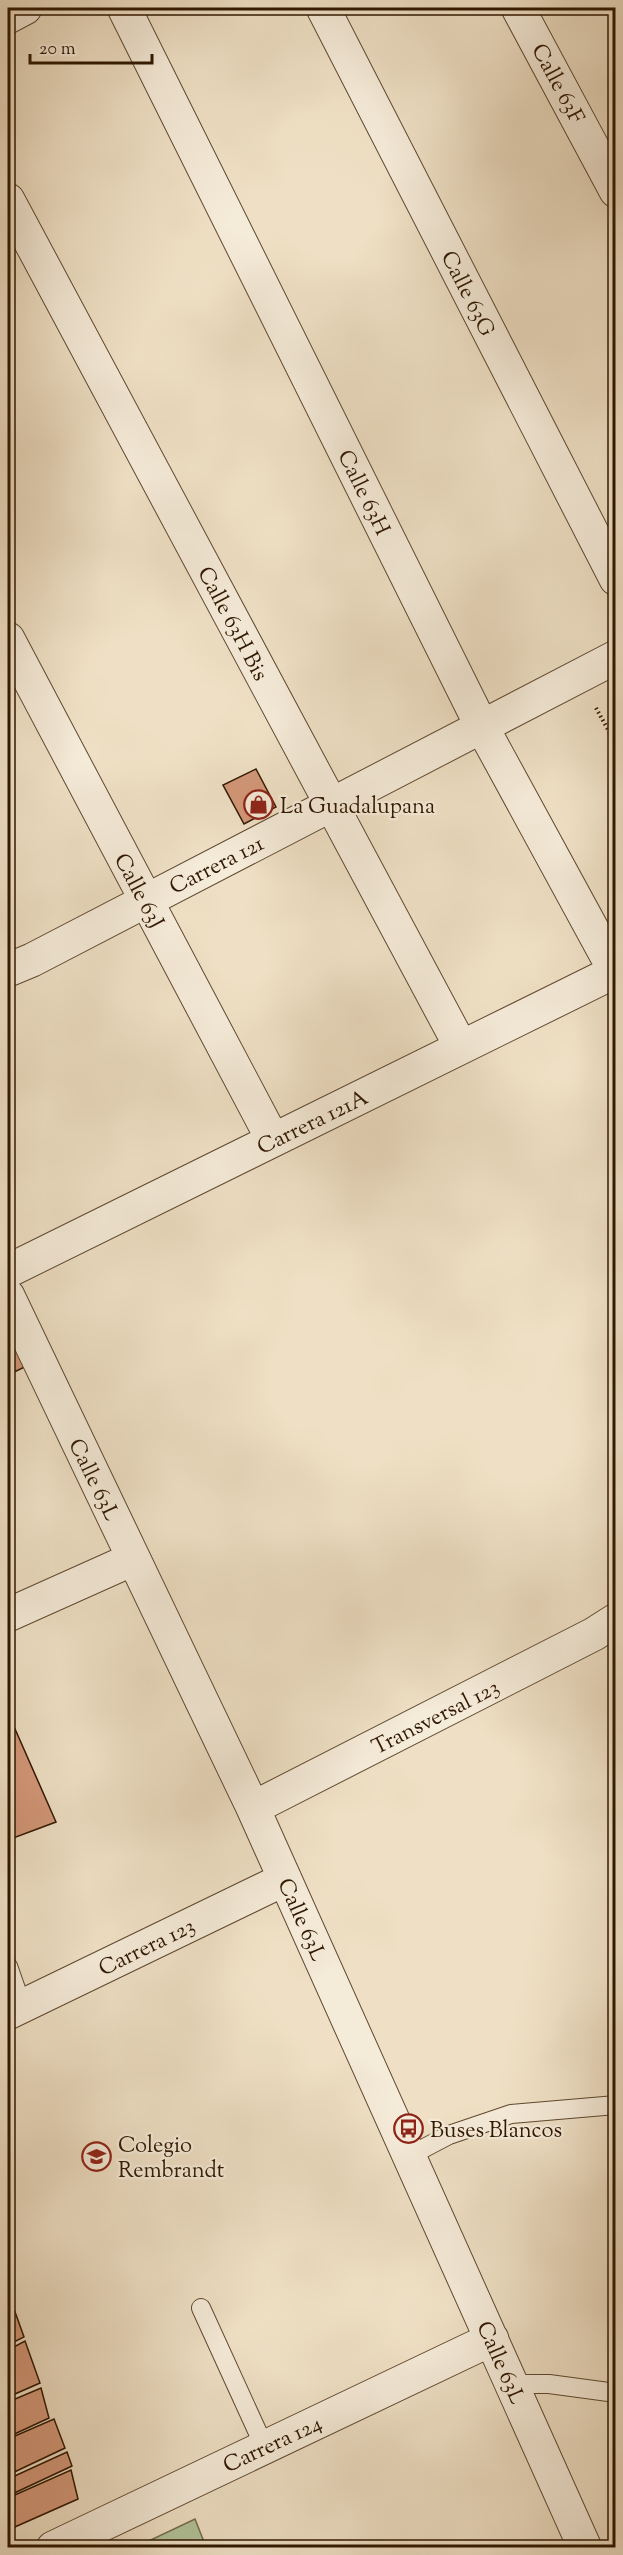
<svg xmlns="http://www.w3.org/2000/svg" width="623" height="2555" viewBox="0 0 623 2555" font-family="'Sorts Mill Goudy',serif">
<rect width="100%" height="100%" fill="#efe0c5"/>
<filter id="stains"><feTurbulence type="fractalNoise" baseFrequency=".00333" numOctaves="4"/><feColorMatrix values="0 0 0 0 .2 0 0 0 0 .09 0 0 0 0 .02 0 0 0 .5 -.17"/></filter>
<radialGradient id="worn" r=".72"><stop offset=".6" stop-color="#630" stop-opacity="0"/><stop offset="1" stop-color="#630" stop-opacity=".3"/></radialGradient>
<path fill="#b2c39a" stroke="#706d4d" stroke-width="1.5" d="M 195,2519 L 206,2547 L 136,2547 Z"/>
<path fill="#d39879" stroke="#2f1700" stroke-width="1.5" d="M 256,769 L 276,807 L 244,824 L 223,785 Z
M 8,1319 L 33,1363 L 8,1375 Z
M 8,1713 L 56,1822 L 8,1840 Z
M 14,2309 L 24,2337 L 8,2345 L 8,2312 Z
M 25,2341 L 40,2383 L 8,2397 L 8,2350 Z
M 41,2388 L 49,2418 L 8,2437 L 8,2402 Z
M 54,2419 L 65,2448 L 8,2475 L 8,2439 Z
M 67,2452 L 72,2466 L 8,2496 L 8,2479 Z
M 71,2470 L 78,2499 L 8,2530 L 8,2498 Z"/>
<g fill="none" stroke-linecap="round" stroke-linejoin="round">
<defs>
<path id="service" d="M 8,1966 L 22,2006
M 409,2156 L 449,2135 L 511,2114 L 616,2105
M 201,2308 L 264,2446
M 511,2384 L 549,2384 L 616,2393"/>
<path id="minor" d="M 323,8 L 616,579
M 518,8 L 616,191
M 8,17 L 25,8
M 8,200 L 461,1047
M 8,639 L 273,1140
M 482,727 L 615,971
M 8,1271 L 616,971
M 8,1296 L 253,1808 L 585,2548
M 8,1615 L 133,1559
M 253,1808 L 594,1634 L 616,1620
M 8,2013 L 285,1879
M 53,2548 L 492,2339"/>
<path id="tertiary" d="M 124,8 L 482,727
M 8,970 L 32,960 L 616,657"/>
</defs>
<use href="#service" stroke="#5f4931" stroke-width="20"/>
<use href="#minor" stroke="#5f4931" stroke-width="35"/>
<use href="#tertiary" stroke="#5f4931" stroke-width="35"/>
<path stroke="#2f1700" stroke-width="4" stroke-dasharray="1.5 3" stroke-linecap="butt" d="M 596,708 L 616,744"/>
<use href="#service" stroke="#f5ebd9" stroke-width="18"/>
<use href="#minor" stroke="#f5ebd9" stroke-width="33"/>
<use href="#tertiary" stroke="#f5ebd9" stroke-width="33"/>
</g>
<defs>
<symbol id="shop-ring" viewBox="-11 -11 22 22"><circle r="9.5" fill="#f5ebd9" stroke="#8f2418" stroke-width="1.5"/><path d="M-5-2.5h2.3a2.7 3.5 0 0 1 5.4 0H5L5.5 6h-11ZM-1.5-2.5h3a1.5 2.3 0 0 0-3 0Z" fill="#8f2418"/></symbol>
<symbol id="bus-ring" viewBox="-11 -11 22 22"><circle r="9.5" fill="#f5ebd9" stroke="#8f2418" stroke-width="1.5"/><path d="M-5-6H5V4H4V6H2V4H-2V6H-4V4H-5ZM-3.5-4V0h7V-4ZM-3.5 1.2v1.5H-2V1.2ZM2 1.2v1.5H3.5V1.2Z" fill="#8f2418"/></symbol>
<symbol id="school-ring" viewBox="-11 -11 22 22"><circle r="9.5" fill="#f5ebd9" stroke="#8f2418" stroke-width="1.5"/><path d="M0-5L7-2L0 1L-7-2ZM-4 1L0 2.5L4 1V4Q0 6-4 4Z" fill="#8f2418"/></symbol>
</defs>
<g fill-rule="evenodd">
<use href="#shop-ring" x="242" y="788" width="33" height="33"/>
<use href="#bus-ring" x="392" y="2112" width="33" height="33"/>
<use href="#school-ring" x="80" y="2140" width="33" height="33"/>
</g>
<g text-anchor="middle" stroke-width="4.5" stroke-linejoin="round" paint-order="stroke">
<g font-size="22" fill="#2f1700" stroke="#f5ebd9">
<text transform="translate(559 83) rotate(62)" y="8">Calle 63F</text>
<text transform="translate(469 293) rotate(63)" y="8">Calle 63G</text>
<text transform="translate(365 492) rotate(64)" y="8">Calle 63H</text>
<text transform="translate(234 623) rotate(62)" y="8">Calle 63H Bis</text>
<text transform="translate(216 864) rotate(-27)" y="8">Carrera 121</text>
<text transform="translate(140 890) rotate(62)" y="8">Calle 63J</text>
<text transform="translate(312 1121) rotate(-26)" y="8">Carrera 121A</text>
<text transform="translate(95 1479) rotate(64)" y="8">Calle 63L</text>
<text transform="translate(435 1716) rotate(-27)" y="8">Transversal 123</text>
<text transform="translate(303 1919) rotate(66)" y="8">Calle 63L</text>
<text transform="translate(146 1946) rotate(-26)" y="8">Carrera 123</text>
<text transform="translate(502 2362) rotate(66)" y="8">Calle 63L</text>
<text transform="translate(272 2443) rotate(-25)" y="8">Carrera 124</text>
</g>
<g font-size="22" fill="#2f1700" stroke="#f5ebd9" text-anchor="start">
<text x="280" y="813">La Guadalupana</text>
<text x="430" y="2137">Buses Blancos</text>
<text x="118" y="2152">Colegio<tspan x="118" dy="25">Rembrandt</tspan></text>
</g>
</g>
<rect width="623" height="2555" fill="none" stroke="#efe0c5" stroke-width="30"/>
<rect x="9" y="9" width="605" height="2537" fill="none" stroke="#2f1700" stroke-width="3"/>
<rect x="15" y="15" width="593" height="2525" fill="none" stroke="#2f1700" stroke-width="1.5"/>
<path d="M30 54v9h122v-9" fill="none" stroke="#2f1700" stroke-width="3"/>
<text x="39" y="54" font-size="18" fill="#2f1700" stroke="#f5ebd9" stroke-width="4.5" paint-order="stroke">20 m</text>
<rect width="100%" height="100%" filter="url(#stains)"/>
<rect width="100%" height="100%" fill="url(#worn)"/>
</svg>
